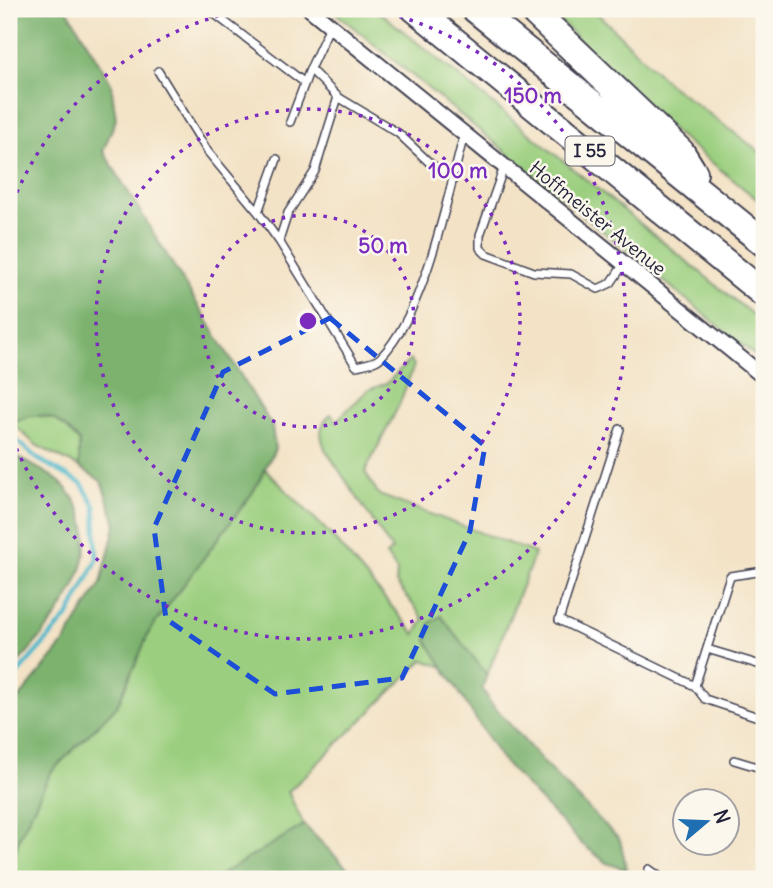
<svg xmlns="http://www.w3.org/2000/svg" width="773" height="888" viewBox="0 0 773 888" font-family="Delius,sans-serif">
<rect width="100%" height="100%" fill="#fbf7ec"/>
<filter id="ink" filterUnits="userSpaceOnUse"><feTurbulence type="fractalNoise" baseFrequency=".0143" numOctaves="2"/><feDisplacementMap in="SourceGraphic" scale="14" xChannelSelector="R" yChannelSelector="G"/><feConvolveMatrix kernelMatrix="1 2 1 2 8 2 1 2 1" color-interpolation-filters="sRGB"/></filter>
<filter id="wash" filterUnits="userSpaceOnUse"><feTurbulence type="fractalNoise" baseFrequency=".00686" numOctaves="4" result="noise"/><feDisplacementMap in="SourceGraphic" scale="28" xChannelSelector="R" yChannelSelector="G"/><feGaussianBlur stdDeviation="1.57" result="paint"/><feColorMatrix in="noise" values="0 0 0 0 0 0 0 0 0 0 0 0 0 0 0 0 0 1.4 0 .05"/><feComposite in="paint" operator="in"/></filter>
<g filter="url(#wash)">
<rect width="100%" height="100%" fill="#f3e2c5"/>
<path fill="#9bcf7f" stroke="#5e785d" stroke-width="2" d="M 331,9 L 376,9 L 764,324 L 764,363 Z
M 547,9 L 593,9 L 668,83 L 764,155 L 764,205 L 677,134 Z
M 410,360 L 414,365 L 399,405 L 365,472 L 379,495 L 535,553 L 487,675 L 441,616 L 427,641 L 444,667 L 423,660 L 288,792 L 304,825 L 215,879 L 9,879 L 19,838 L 51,772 L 117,706 L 150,630 L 253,492 L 265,469 L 329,533 L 415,634 L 424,619 L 396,583 L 397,571 L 386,555 L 392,550 L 325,449 C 319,433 319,426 331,414 L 336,421 L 368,390 L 387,383 Z
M 29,414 L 59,420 L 79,441 L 79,467 L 36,445 L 12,423 Z"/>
<path fill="#7cb26e" stroke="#4f6a54" stroke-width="2" d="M 9,9 L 67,9 L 111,83 L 116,119 L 103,151 L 272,426 L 275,449 L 253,492 L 150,630 L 117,706 L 51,772 L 19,838 L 9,878 L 9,710 L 62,646 L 101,583 L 116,523 L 101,481 L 79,467 L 79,441 C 58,418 42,407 12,423 L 9,416 Z
M 9,451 C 25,464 49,471 63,485 C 122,547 55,625 9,672 Z
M 441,616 L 487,675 L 482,688 L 490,702 L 552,772 L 620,840 L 627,870 L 607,863 L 582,844 L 501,759 L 427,641 L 430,623 Z
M 304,825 L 358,879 L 215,879 L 225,872 Z"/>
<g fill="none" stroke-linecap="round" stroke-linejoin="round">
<path stroke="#4db7cb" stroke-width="4.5" d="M 9,434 L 38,459 L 82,484 L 95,506 L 97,560 L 69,615 L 9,683"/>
</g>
</g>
<g filter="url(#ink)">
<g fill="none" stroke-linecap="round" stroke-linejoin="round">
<defs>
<path id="service" d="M 208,9 L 305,83
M 330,26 L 310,69 L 338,97
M 158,71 L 208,152 L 258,212
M 290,122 L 310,69
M 277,159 L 258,212 L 279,241
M 504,167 L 480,235 L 480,248 L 486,254 L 534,272 L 571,274 L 598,289 L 611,283 L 624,264
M 452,176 L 432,165 L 398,133 L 338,97 L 315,171 L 288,213 L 279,241 L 356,366 C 364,364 376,363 381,357 C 426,310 447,198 464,135
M 620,429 L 559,620 L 695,686
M 764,571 L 730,576 L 695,686 L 705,699 L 764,719
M 707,649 L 764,666
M 734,760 L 764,769
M 649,869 L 663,879"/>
<path id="minor" d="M 310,9 L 764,377"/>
<path id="motorway" d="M 415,9 L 764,294
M 475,9 L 764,243
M 531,9 L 681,152 L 694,173"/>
</defs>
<use href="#service" stroke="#413f50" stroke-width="10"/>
<use href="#minor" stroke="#413f50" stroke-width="18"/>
<use href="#motorway" stroke="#413f50" stroke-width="30"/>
<use href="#service" stroke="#fff" stroke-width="7"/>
<use href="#minor" stroke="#fff" stroke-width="14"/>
<use href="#motorway" stroke="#fff" stroke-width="26"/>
</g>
</g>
<path fill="none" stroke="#1d4ed8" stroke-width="5" stroke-dasharray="14 9" stroke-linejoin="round" d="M 330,318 L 485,446 L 470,531 L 402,678 L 275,694 L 166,619 L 154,528 L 223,372 Z"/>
<g fill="none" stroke="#7b2cbf" stroke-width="3.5" stroke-dasharray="3.5 7">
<circle cx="308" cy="321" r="106"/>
<circle cx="308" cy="321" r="212"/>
<path d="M9 212A318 318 0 0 1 247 9M369 9A318 318 0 1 1 9 430"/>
</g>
<g text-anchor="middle" stroke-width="5" stroke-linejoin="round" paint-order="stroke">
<rect fill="#fbf7ec" stroke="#636270" stroke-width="2" x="565.5" y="136.5" width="49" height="29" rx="5"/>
<g font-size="18" font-weight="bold" fill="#22223b">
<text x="590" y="157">I 55</text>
</g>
<g font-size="19" fill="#22223b" stroke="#fbf7ec">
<text transform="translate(598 218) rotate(39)" y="7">Hoffmeister Avenue</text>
</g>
</g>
<circle cx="308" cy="321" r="10" fill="#7b2cbf" stroke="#fbf7ec" stroke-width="3.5"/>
<g font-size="21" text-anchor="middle" font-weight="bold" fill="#7b2cbf" stroke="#fbf7ec" stroke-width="5" stroke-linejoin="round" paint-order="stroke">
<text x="533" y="103">150 m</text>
<text x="458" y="178">100 m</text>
<text x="383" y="253">50 m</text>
</g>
<rect width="773" height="888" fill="none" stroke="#fbf7ec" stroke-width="35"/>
<g transform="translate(706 822) rotate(71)"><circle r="33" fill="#fbf7ec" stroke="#a4a2a5" stroke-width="2"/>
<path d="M0-5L12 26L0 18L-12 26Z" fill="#1f6fb2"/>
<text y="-10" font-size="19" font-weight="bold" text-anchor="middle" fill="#22223b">N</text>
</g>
</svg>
